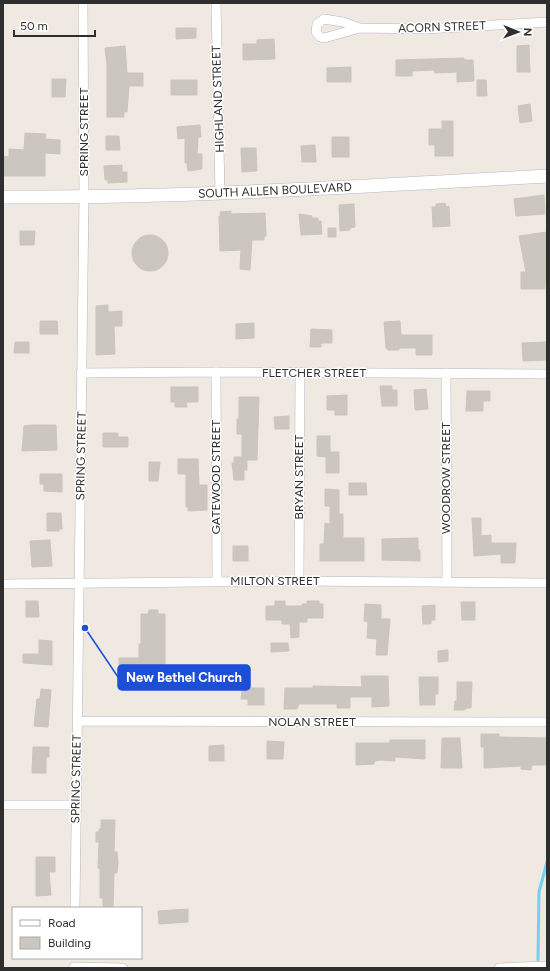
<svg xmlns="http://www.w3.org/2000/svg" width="550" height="971" viewBox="0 0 550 971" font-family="Figtree,sans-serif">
<rect width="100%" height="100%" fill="#efe9e1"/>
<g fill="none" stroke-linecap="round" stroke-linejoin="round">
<path stroke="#75cff0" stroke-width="3" d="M 538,960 L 539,892 L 547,862"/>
</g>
<path fill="#cbc7bf" stroke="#cbc5ba" d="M 176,28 L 196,28 L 196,38 L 176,39 Z
M 274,39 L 275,59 L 243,60 L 243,44 L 257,44 L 257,40 Z
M 529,45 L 530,72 L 517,72 L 517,46 Z
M 125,46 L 127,73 L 143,73 L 143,86 L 129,86 L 127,112 L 124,112 L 124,117 L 107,117 L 107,65 L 105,48 Z
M 464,58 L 464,60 L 473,60 L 474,81 L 457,82 L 457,72 L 435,73 L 434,70 L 412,71 L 412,76 L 396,76 L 396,60 Z
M 351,67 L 351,82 L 327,82 L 327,68 Z
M 52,79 L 66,79 L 65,97 L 52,97 Z
M 171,80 L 197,80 L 197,95 L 171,95 Z
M 477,80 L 486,80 L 487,96 L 477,96 Z
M 530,104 L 532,121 L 520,123 L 518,106 Z
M 442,121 L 453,121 L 453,156 L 435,156 L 435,145 L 429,145 L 429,129 L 442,129 Z
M 200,125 L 201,137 L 198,137 L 197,154 L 202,154 L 202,169 L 188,171 L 187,163 L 185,163 L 185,138 L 178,139 L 177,127 Z
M 25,133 L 46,134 L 45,139 L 60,140 L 60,154 L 45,153 L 45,176 L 3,176 L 3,156 L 9,157 L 9,149 L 24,150 Z
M 106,136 L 119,136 L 120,150 L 106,150 Z
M 332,137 L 349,137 L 349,157 L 332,157 Z
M 315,145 L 316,162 L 302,162 L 301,146 Z
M 241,148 L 256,148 L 257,171 L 242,172 Z
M 122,165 L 122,172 L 127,172 L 127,182 L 108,183 L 108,180 L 105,180 L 104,166 Z
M 544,195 L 545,214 L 516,216 L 514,199 Z
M 445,203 L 446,207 L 449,206 L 450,226 L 433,227 L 432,207 L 436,207 L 436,204 Z
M 354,204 L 355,227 L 350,228 L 350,230 L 340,231 L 339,205 Z
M 231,211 L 231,214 L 265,213 L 266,236 L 264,236 L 264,240 L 252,240 L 250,270 L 240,269 L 241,250 L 220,251 L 219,216 L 221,216 L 220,212 Z
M 299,214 L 312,216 L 312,218 L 318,218 L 318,221 L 321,221 L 322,234 L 301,235 Z
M 328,228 L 336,228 L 336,237 L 328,237 Z
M 20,231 L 35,231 L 34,245 L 20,245 Z
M 547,232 L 545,289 L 521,289 L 521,272 L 526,272 L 519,236 Z
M132 253a18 18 0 1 1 36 0a18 18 0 1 1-36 0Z
M 108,305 L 108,312 L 122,311 L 122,326 L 114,326 L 115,354 L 96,355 L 96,306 Z
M 40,321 L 57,321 L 58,334 L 40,334 Z
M 400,321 L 401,335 L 432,335 L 432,355 L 416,355 L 416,348 L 399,348 L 399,350 L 388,350 L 386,348 L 384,322 Z
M 254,323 L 254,338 L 236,339 L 236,324 Z
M 311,329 L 332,330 L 332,343 L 321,343 L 321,347 L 310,347 Z
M 15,342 L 29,342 L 29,353 L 14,353 Z
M 547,342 L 547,360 L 523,361 L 522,343 Z
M 380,386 L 392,386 L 392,390 L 397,390 L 397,406 L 382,406 Z
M 171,387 L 198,387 L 198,402 L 186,402 L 187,407 L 175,407 L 175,402 L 171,402 Z
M 426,389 L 428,409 L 415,410 L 414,390 Z
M 467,391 L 490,391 L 490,401 L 483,401 L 483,411 L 466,411 Z
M 347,395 L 347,415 L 335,415 L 335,410 L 327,410 L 327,396 Z
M 239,397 L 259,397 L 257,460 L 247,460 L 247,470 L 244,470 L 244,480 L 234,480 L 232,463 L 234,463 L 234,457 L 242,457 L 242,434 L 237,434 L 237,419 L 239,419 Z
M 289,416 L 289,429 L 275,429 L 274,417 Z
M 32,425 L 56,425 L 57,450 L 22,451 L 24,426 Z
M 103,433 L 118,433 L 118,437 L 128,437 L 128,447 L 103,447 Z
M 317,436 L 330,436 L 330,452 L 339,452 L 339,473 L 326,473 L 326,457 L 317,456 Z
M 178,459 L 198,459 L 199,485 L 207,485 L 207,510 L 188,511 L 188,507 L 186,507 L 186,474 L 178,474 Z
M 149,462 L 160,462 L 158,481 L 149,481 Z
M 40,474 L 62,474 L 62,492 L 44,491 L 44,484 L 40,484 Z
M 349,483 L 366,483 L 367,495 L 349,495 Z
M 325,489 L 339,490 L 339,514 L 343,514 L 343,538 L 364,538 L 364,561 L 320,561 L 320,544 L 324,544 L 325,523 L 330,524 L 330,506 L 325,506 Z
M 47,513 L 61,513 L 62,529 L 59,529 L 59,531 L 47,531 Z
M 472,518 L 481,518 L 481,536 L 491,535 L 491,543 L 516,543 L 515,563 L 501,563 L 501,554 L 474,556 Z
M 418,538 L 418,550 L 420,550 L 420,561 L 382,560 L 382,539 Z
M 50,540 L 52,566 L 32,567 L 30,541 Z
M 233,546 L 248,546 L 248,561 L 233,561 Z
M 26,601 L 38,601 L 39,617 L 26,617 Z
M 275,601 L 285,601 L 285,606 L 302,606 L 302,604 L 307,604 L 307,601 L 319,601 L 319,604 L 323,604 L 323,618 L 307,618 L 307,622 L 299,622 L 299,637 L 291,638 L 290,624 L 282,624 L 282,620 L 266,620 L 266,606 L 275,606 Z
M 461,602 L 475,602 L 475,620 L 462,620 Z
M 365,604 L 381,605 L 381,619 L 390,619 L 387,655 L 376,655 L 377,639 L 367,638 L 368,622 L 364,621 Z
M 435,605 L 435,620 L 431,620 L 431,624 L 423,624 L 422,606 Z
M 149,610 L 158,610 L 158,614 L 165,614 L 165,682 L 119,682 L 119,658 L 139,658 L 139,644 L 141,644 L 141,614 L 148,614 Z
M 39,640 L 52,641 L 52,665 L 23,663 L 23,654 L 39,654 Z
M 271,643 L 288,643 L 289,651 L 271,652 Z
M 448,650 L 448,661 L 438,662 L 438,651 Z
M 361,676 L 388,676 L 389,706 L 372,707 L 372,697 L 350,697 L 350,708 L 337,708 L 337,704 L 299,704 L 297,709 L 284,709 L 285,688 L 313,688 L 313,686 L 362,687 Z
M 419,677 L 438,677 L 438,694 L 435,694 L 435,705 L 420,705 Z
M 457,682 L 472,682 L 471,708 L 467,708 L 464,710 L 454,710 L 455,701 L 457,701 Z
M 249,688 L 264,688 L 264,705 L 248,705 L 248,699 L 241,699 L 242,690 L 249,690 Z
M 41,689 L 51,690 L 48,727 L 34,726 L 37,699 L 40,699 Z
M 481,734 L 499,734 L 499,737 L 547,738 L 547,765 L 532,765 L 531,770 L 521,769 L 521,766 L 484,768 L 484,747 L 481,747 Z
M 442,738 L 460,738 L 462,768 L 441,768 Z
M 390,740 L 425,740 L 425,759 L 395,757 L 395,761 L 380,760 L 375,761 L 374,764 L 356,765 L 356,743 L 390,743 Z
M 267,741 L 284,742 L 283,759 L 267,759 Z
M 224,745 L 224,761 L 209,761 L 209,746 Z
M 33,747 L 49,747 L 49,757 L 46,757 L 46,773 L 32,773 Z
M 101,820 L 115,820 L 114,852 L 117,852 L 118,862 L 117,873 L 114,873 L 113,908 L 103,908 L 103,898 L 100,898 L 100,868 L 98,868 L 99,842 L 96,842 L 96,832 L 99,832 L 99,829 L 101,829 Z
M 36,857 L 55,857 L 55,872 L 49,872 L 51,895 L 36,896 Z
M 188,909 L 188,922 L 159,924 L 158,911 Z"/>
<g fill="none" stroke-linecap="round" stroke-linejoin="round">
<defs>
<path id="street" d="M 216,3 L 220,194
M 360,28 L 343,22 L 324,19 L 317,24 L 316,32 L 320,37 L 324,38 L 360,28 L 425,29 L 547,22
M 216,372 L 217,582
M 81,373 L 216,372 L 547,374
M 446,373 L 447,582
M 299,581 L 300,373
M 3,584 L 299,581 L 547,583
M 77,721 L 547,722
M 3,805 L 76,805
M 75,908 L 84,197 L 83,3
M 74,967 L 123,968
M 499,968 L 547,966"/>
<g id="secondary">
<path id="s1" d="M 3,197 C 185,198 366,186 547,176"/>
</g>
</defs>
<use href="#street" stroke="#b4b7c1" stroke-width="10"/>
<use href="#secondary" stroke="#b4b7c1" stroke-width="14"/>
<use href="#street" stroke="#fff" stroke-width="9"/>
<use href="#secondary" stroke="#fff" stroke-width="13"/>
</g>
<g text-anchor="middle" stroke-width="3" stroke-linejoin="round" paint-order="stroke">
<g font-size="12" fill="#2e2e2e" stroke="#fff">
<text transform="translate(442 27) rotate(-2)" y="4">ACORN STREET</text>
<text transform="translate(218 99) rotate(-92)" y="4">HIGHLAND STREET</text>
<text transform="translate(84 132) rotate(-90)" y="4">SPRING STREET</text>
<text dy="4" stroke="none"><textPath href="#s1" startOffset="272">SOUTH ALLEN BOULEVARD</textPath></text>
<text x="314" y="377">FLETCHER STREET</text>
<text transform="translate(81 456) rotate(-89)" y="4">SPRING STREET</text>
<text transform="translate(216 477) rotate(-90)" y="4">GATEWOOD STREET</text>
<text transform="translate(299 477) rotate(-90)" y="4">BRYAN STREET</text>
<text transform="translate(446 478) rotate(-90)" y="4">WOODROW STREET</text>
<text x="275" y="585">MILTON STREET</text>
<text x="312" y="726">NOLAN STREET</text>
<text transform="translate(76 779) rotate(-89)" y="4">SPRING STREET</text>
</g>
</g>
<path fill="none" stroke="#1d4ed8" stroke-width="1.5" d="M85 628L118 677"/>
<circle fill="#1d4ed8" stroke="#fff" stroke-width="1.5" cx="85" cy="628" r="4"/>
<rect fill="#1d4ed8" stroke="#1d4ed8" stroke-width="1.5" x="118" y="665" width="132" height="25" rx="4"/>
<g font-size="13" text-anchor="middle" font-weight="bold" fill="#fff">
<text x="184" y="682">New Bethel Church</text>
</g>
<rect width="550" height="971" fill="none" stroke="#2e2e2e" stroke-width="8"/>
<rect x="12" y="907" width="130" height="52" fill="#ffffff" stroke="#ababab"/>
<rect x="20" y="920" width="20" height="6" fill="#ffffff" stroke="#ababab"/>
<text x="48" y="927" font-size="12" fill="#2e2e2e">Road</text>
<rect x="20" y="937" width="20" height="12" fill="#cbc7bf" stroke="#ababab"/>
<text x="48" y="947" font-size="12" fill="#2e2e2e">Building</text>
<g transform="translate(518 32) rotate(91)" stroke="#ffffff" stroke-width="3" paint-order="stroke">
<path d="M0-3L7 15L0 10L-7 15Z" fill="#2e2e2e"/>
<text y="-6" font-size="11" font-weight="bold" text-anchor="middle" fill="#2e2e2e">N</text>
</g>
<path d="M14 30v6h81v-6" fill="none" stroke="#2e2e2e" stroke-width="2"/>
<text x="20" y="30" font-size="12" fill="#2e2e2e" stroke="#ffffff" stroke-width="3" paint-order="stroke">50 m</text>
</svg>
